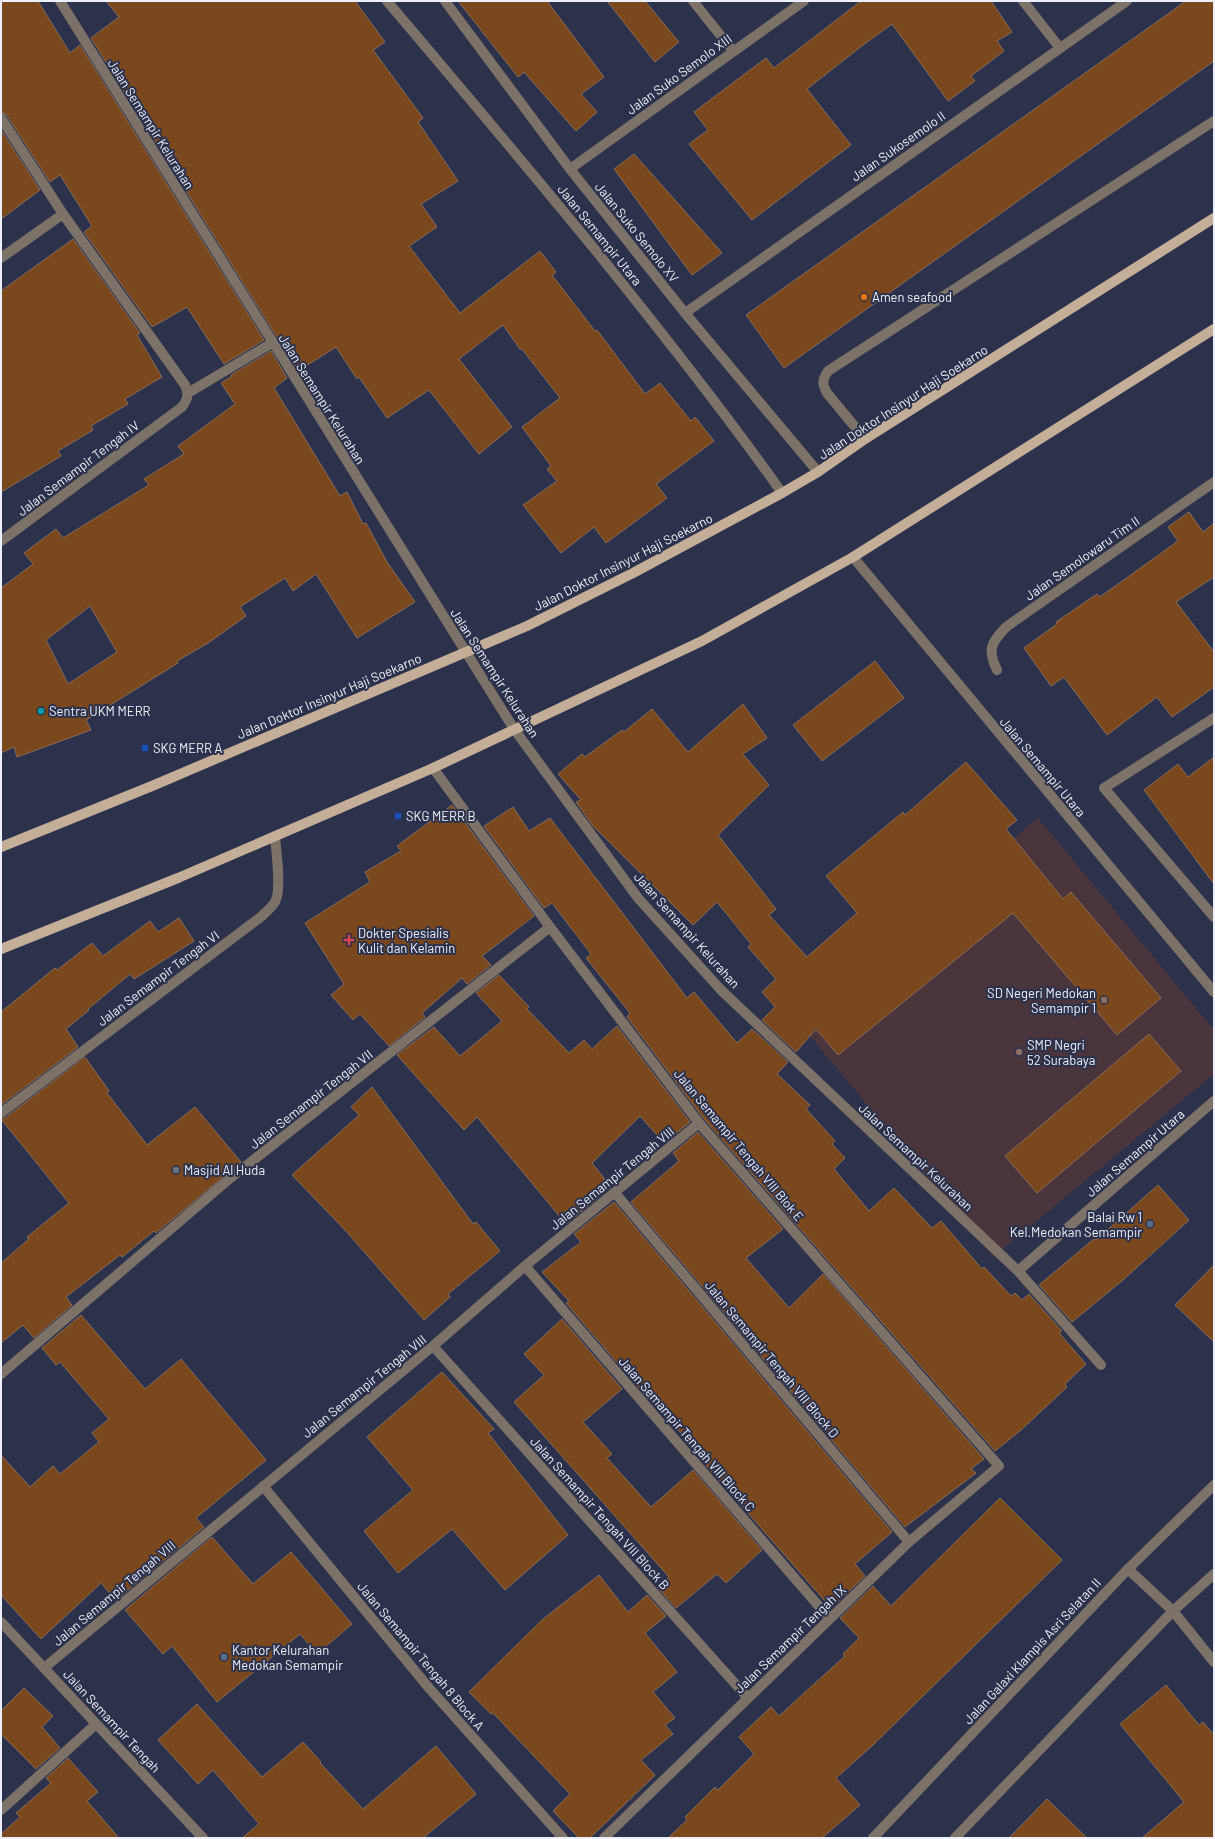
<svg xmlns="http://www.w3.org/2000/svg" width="1215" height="1839" viewBox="0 0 1215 1839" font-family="Barlow,sans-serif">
<rect width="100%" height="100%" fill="#2c324c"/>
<path fill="#49353b" d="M 1038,818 L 1214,1030 L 1214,1074 L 993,1257 L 796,1019 Z"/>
<path fill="#7b471d" stroke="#896d59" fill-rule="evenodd" d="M 1,1 L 38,1 L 70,53 L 80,45 L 264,340 L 224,364 L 187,307 L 152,327 L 84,232 L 92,226 L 60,175 L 50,182 L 6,114 L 1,112 Z
M 106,1 L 355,1 L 385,42 L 373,50 L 423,118 L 418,122 L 458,181 L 421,204 L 437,227 L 409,246 L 460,313 L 540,251 L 556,272 L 552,275 L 595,331 L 597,330 L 645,394 L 660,383 L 691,421 L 695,417 L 714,441 L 656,484 L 667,498 L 606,543 L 594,527 L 561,553 L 523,505 L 557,481 L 547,469 L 551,466 L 522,427 L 560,398 L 522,349 L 520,349 L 503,325 L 459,359 L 512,427 L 479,454 L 429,390 L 387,418 L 359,377 L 357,379 L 336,347 L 298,371 L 91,38 L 119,17 Z
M 458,1 L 547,1 L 604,77 L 581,94 L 597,112 L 576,131 L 524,72 L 518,77 Z
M 607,1 L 645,1 L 679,42 L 655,62 Z
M 861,1 L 991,1 L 1012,32 L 997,41 L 1004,51 L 971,76 L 975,81 L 948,101 L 892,24 L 863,45 L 807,89 L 851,145 L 752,220 L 689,144 L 708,130 L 694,112 L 766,58 L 774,68 Z
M 1186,1 L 1214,1 L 1214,61 L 784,368 L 746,315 Z
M 1,130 L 40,190 L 1,219 Z
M 634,154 L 722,253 L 692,275 L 614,169 Z
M 73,239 L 140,333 L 137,335 L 162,377 L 125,399 L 128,404 L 91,426 L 93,430 L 58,451 L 61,456 L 1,492 L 1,291 Z
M 271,351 L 287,378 L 274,388 L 340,496 L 347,492 L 363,524 L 366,523 L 387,562 L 415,602 L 357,638 L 316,574 L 293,591 L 285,578 L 240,607 L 246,616 L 208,643 L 177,661 L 178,663 L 86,720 L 91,730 L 17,757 L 14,747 L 1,753 L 1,588 L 33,564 L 24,553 L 56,529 L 63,538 L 149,485 L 144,479 L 184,454 L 178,446 L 235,404 L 221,383 L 232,376 L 231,375 ZM 90,606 L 117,652 L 68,684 L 46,640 Z
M 1189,512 L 1203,532 L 1214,523 L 1214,577 L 1176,602 L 1214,652 L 1214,687 L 1172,717 L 1157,697 L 1107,735 L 1064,677 L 1051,686 L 1024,648 L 1057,624 L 1056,622 L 1097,594 L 1100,597 L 1178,541 L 1168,527 Z
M 875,661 L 904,698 L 822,761 L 793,725 Z
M 743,704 L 767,738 L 743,754 L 769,785 L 718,835 L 776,909 L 769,915 L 807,957 L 857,913 L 826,876 L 903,812 L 905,815 L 966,762 L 1017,820 L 1006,829 L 1063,899 L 1071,892 L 1161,998 L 1117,1035 L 1013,913 L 838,1055 L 816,1029 L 796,1052 L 762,1020 L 775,1007 L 762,992 L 776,979 L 748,947 L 751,944 L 717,902 L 693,925 L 593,826 L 576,802 L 581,800 L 558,774 L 582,754 L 585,757 L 622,730 L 624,732 L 652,709 L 688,752 Z
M 1214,757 L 1214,884 L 1144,790 L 1178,764 L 1188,777 Z
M 452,805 L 534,916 L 482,956 L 491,965 L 467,984 L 462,978 L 422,1013 L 425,1017 L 389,1046 L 360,1014 L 353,1020 L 331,995 L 344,984 L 305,923 L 370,882 L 365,872 L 401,851 L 397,846 Z
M 513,807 L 529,831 L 550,818 L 687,998 L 694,992 L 737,1043 L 752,1029 L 788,1062 L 777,1074 L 810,1105 L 806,1109 L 835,1141 L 832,1144 L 845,1158 L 834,1169 L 869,1211 L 894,1188 L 932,1228 L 941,1221 L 982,1269 L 984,1267 L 1011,1296 L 1015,1293 L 1022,1300 L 1029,1294 L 1062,1331 L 1059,1333 L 1086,1364 L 1065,1384 L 1067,1387 L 1021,1430 L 995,1451 L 704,1119 L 627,1017 L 630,1013 L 586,958 L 591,954 L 552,903 L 544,908 L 484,826 Z
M 179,918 L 194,941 L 134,979 L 130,974 L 88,1009 L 89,1010 L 66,1029 L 78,1047 L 1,1105 L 1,1012 L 55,968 L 57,970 L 92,943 L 103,956 L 150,921 L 158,932 Z
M 499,975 L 529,1007 L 527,1009 L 569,1053 L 584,1040 L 592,1049 L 617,1026 L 690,1122 L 664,1143 L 640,1116 L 592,1163 L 611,1187 L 566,1224 L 477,1117 L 464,1130 L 397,1055 L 434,1027 L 460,1056 L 502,1021 L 476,993 Z
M 1149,1034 L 1181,1071 L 1037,1193 L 1005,1156 Z
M 85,1057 L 109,1091 L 107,1093 L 147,1145 L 195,1107 L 241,1162 L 156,1233 L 154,1231 L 122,1257 L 120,1255 L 66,1297 L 72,1305 L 34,1338 L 23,1325 L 1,1343 L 1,1263 L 29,1239 L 27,1237 L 69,1203 L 1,1119 L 5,1118 Z
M 372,1087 L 473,1224 L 476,1222 L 500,1251 L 448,1294 L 450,1297 L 424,1320 L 345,1230 L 292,1175 L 359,1115 L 351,1107 Z
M 698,1132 L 783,1229 L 746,1258 L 789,1308 L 823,1274 L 984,1459 L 971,1469 L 976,1473 L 905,1527 L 631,1202 L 679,1161 L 673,1153 Z
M 1158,1185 L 1189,1220 L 1123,1280 L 1072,1322 L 1039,1285 L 1095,1238 L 1096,1240 Z
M 614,1202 L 892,1532 L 855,1564 L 865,1576 L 831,1608 L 684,1440 L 686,1439 L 652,1399 L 650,1401 L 566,1303 L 569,1301 L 542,1272 L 581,1242 L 574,1234 Z
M 1214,1265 L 1214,1342 L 1175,1305 Z
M 81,1315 L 145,1389 L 181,1359 L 266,1460 L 196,1518 L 204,1527 L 116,1600 L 101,1583 L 41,1639 L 1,1595 L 1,1455 L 30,1487 L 53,1466 L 60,1474 L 99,1442 L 92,1433 L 109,1419 L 60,1362 L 56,1365 L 42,1348 Z
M 562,1319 L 622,1389 L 583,1422 L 612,1454 L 607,1458 L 651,1507 L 693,1470 L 762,1550 L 726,1583 L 717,1574 L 676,1608 L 657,1587 L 669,1577 L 514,1402 L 544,1375 L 524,1354 Z
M 442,1372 L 494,1429 L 488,1433 L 568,1535 L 505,1590 L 452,1529 L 398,1573 L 364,1531 L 413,1490 L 367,1437 Z
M 1000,1498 L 1062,1560 L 873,1745 L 836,1778 L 860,1805 L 822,1838 L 668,1838 L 687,1820 L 685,1817 L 715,1787 L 718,1790 L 754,1754 L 739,1737 L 771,1707 L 779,1716 L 845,1656 L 843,1654 L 859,1638 L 840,1618 L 873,1586 L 891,1606 Z
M 212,1537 L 253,1584 L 291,1552 L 352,1624 L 317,1654 L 300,1634 L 217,1702 L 172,1646 L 163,1654 L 125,1610 Z
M 599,1575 L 628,1612 L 647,1595 L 666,1616 L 645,1633 L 677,1672 L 653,1692 L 675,1718 L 665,1725 L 673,1734 L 641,1760 L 655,1775 L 590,1838 L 579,1838 L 553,1811 L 570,1794 L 493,1713 L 491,1714 L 469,1692 L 542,1620 Z
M 1166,1685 L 1199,1725 L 1203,1722 L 1214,1735 L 1214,1838 L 1142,1838 L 1184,1802 L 1120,1724 Z
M 24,1688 L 53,1716 L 42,1727 L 60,1748 L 36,1769 L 1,1734 L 1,1711 Z
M 197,1704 L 262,1777 L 303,1742 L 321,1762 L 320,1763 L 363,1809 L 436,1746 L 476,1794 L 423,1838 L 242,1838 L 259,1824 L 213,1770 L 198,1784 L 158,1740 Z
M 68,1758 L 98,1792 L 87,1801 L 119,1838 L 1,1838 L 1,1834 L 20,1817 L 16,1813 L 51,1783 L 46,1778 Z
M 1047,1799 L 1087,1838 L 1009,1838 Z"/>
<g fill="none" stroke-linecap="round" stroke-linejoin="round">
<path stroke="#7c7267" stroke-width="10" d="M 865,439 L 827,393 C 822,384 822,380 828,371 L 1214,121"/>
<path stroke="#7c7267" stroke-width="10" d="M 60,1 L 514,729 L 638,898 L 721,990 L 1018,1271 L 1101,1365
M 387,1 C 459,86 531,171 601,257 C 663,334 725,412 782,493
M 445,1 L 570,169 L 685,313 L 818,472
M 693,1 L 733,51
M 1023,1 L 1060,48
M 1,118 L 63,214 L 185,385 C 189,394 188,399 182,407 L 1,541
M 570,169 L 804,1
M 1,258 L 63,214
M 685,313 L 1127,1
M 188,393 L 272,343
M 853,557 L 1214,992
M 997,670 C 987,649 991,643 1006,627 L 1214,482
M 1214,718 L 1104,788 L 1214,917
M 433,768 L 550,927 L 699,1123 L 999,1466 L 909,1542 L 604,1838
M 1,1113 L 262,916 C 266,912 272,907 275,902 C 282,890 276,851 275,836
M 615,1193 L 909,1542
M 525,1266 L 830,1619
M 1018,1271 L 1214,1101
M 433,1346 L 748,1698
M 1,1374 L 228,1180 L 550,927
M 263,1486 L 429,1688 L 563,1838
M 1128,1569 L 1173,1611 L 1214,1662
M 1,1622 L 203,1838
M 44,1668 L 433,1346 L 525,1266 L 699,1123
M 1,1810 L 96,1724
M 873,1838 L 1128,1569 L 1214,1485
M 955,1838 L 1173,1611 L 1214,1574"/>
<path stroke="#c4ae98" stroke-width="10" d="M 1,847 L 152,786 L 527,626 L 633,573 L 782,493 L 818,472 L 865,439 L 1214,218
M 1,949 L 178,878 L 433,768 L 702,641 L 853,557 L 1214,329"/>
</g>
<circle fill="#e8710a" stroke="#2c324c" stroke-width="1.5" cx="864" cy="297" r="4"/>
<circle fill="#0f9aa8" stroke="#2c324c" stroke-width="1.5" cx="41" cy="711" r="4"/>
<g fill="#1a4fb4" stroke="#2c324c" stroke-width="1.5">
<rect x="141" y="744" width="8" height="8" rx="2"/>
<rect x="394" y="812" width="8" height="8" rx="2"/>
</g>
<path fill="#e0444e" stroke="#2c324c" stroke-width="1.5" d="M347 934h4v4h4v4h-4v4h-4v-4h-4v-4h4z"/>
<g fill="#8d6e63" stroke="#2c324c" stroke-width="1.5">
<circle cx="1104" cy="1000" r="4"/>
<circle cx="1019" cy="1052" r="4"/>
</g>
<circle fill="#6b7280" stroke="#2c324c" stroke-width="1.5" cx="176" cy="1170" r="4"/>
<g fill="#5c6f8a" stroke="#2c324c" stroke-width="1.5">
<circle cx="1150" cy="1224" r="4"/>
<circle cx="224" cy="1657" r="4"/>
</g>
<g text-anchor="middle" stroke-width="4" stroke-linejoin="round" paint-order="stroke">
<g font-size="13" fill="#ecf0fd" stroke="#2c324c">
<text transform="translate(679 74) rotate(-36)" y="5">Jalan Suko Semolo XIII</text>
<text transform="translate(151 124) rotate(58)" y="5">Jalan Semampir Kelurahan</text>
<text transform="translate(898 146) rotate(-35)" y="5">Jalan Sukosemolo II</text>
<text transform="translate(637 232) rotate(51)" y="5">Jalan Suko Semolo XV</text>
<text transform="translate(600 235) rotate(51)" y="5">Jalan Semampir Utara</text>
<text transform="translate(322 399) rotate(58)" y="5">Jalan Semampir Kelurahan</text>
<text transform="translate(903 402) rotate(-33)" y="5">Jalan Doktor Insinyur Haji Soekarno</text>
<text transform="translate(78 468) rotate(-37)" y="5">Jalan Semampir Tengah IV</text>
<text transform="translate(1082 558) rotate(-35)" y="5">Jalan Semolowaru Tim II</text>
<text transform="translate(623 562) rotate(-27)" y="5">Jalan Doktor Insinyur Haji Soekarno</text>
<text transform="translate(495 673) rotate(57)" y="5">Jalan Semampir Kelurahan</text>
<text transform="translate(329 696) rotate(-23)" y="5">Jalan Doktor Insinyur Haji Soekarno</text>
<text transform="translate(1043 767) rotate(50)" y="5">Jalan Semampir Utara</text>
<text transform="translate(687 930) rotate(48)" y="5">Jalan Semampir Kelurahan</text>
<text transform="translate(158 978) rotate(-37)" y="5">Jalan Semampir Tengah VI</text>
<text transform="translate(311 1099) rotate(-38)" y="5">Jalan Semampir Tengah VII</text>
<text transform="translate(739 1145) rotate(50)" y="5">Jalan Semampir Tengah VIII Blok E</text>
<text transform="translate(1135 1153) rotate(-41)" y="5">Jalan Semampir Utara</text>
<text transform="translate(916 1157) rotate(43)" y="5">Jalan Semampir Kelurahan</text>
<text transform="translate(612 1178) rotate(-39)" y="5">Jalan Semampir Tengah VIII</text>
<text transform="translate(772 1359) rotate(50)" y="5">Jalan Semampir Tengah VIII Block D</text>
<text transform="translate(364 1386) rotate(-39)" y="5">Jalan Semampir Tengah VIII</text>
<text transform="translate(687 1434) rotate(49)" y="5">Jalan Semampir Tengah VIII Block C</text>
<text transform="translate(600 1513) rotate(48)" y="5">Jalan Semampir Tengah VIII Block B</text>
<text transform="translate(114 1593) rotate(-40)" y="5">Jalan Semampir Tengah VIII</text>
<text transform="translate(790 1639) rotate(-44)" y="5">Jalan Semampir Tengah IX</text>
<text transform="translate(1032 1651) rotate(-47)" y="5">Jalan Galaxi Klampis Asri Selatan II</text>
<text transform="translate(421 1656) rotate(50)" y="5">Jalan Semampir Tengah 8 Block A</text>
<text transform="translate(112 1721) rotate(47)" y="5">Jalan Semampir Tengah</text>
</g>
<g font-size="13" fill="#ecf0fd" stroke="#2c324c" text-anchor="start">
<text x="872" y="302">Amen seafood</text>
<text x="49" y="716">Sentra UKM MERR</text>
<text x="153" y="753">SKG MERR A</text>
<text x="406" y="821">SKG MERR B</text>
<text x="358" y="938">Dokter Spesialis<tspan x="358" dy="15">Kulit dan Kelamin</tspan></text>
<text x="1096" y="998" text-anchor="end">SD Negeri Medokan<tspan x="1096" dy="15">Semampir 1</tspan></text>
<text x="1027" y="1050">SMP Negri<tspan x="1027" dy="15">52 Surabaya</tspan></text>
<text x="184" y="1175">Masjid Al Huda</text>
<text x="1142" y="1222" text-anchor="end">Balai Rw 1<tspan x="1142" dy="15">Kel.Medokan Semampir</tspan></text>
<text x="232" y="1655">Kantor Kelurahan<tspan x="232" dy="15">Medokan Semampir</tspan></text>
</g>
</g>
<rect width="1215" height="1839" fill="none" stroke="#ecf0fd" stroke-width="4"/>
</svg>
